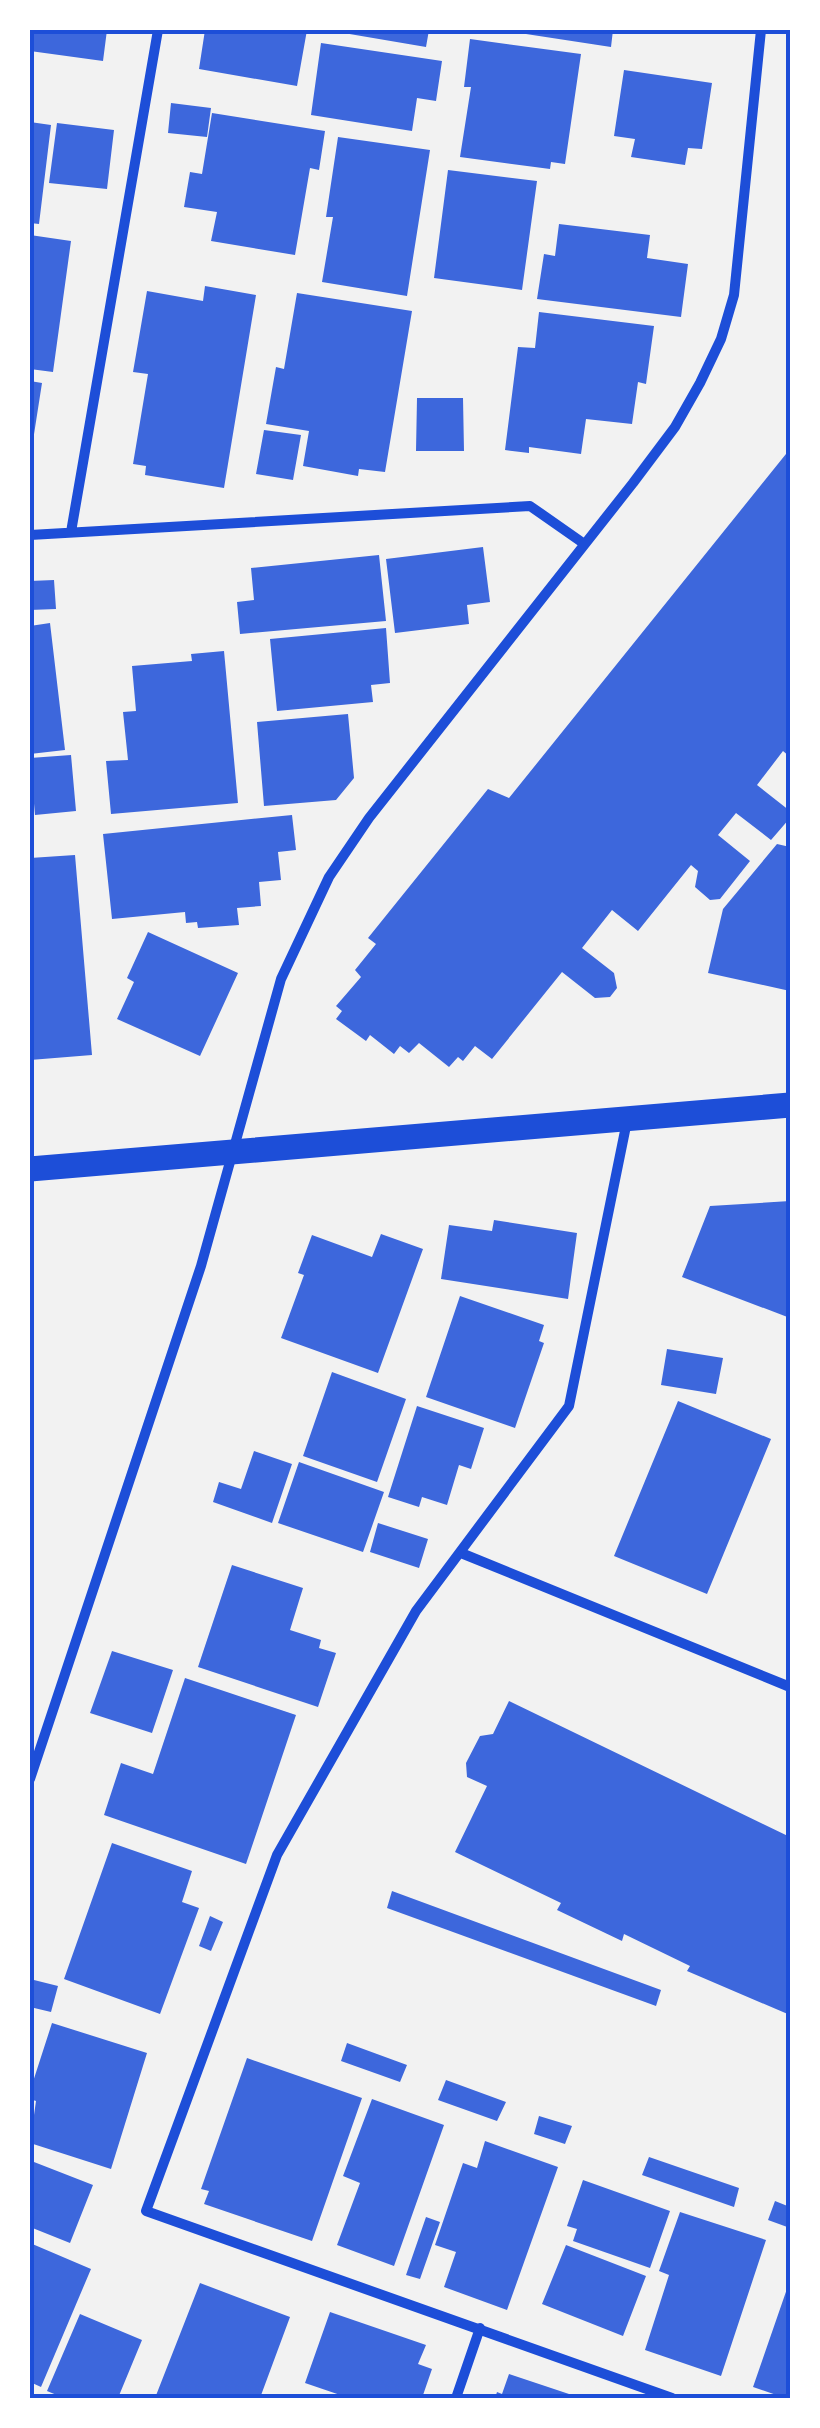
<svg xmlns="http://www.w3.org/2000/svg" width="820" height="2428" viewBox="0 0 820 2428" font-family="Overpass,sans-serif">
<rect width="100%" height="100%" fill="#f2f2f2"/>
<path fill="#3d67dc" d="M 30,30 L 107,30 L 103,61 L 30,51 Z
M 205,30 L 307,30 L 297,86 L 199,69 Z
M 326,30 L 429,30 L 426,47 Z
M 500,30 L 613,30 L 611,47 Z
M 470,39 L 581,54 L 565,164 L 551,162 L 550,169 L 460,157 L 471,87 L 464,87 Z
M 321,43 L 442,61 L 436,101 L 417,98 L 412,131 L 311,115 Z
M 624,70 L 712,83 L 702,149 L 688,148 L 685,165 L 631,157 L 635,139 L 614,136 Z
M 171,103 L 211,108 L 207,137 L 168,133 Z
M 212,113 L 325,131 L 319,170 L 310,168 L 295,255 L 211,241 L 217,212 L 184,207 L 190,172 L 202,174 Z
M 30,122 L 51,125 L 39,224 L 30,223 Z
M 57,123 L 114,130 L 107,189 L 49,183 Z
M 338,137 L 430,150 L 407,296 L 322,282 L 333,217 L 326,217 Z
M 448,170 L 537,181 L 522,290 L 434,278 Z
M 559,224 L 650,235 L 647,258 L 688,264 L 681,317 L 537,299 L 544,254 L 555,256 Z
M 30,235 L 71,241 L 53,372 L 30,369 Z
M 205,286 L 256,295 L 224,488 L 145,475 L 146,466 L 133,464 L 148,374 L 133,372 L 147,291 L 203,301 Z
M 297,293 L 412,311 L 385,472 L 359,469 L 358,476 L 303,466 L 309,431 L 266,424 L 276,367 L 284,369 Z
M 539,312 L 654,326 L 646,384 L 638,382 L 632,424 L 586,419 L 581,454 L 529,447 L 529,453 L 505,450 L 518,347 L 535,348 Z
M 30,381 L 42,383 L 32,447 L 30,447 Z
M 417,398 L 463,398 L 464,451 L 416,451 Z
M 264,430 L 301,435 L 293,480 L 256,474 Z
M 790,449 L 790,757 L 783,751 L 757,785 L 790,811 L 790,818 L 771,840 L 736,813 L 718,835 L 750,861 L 720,899 L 710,900 L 695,887 L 698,871 L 691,865 L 638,931 L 612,910 L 582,948 L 614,973 L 617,988 L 610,997 L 595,998 L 562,972 L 492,1059 L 475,1046 L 463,1061 L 458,1057 L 449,1067 L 419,1043 L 409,1053 L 400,1046 L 394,1054 L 370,1035 L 366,1041 L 336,1019 L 342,1011 L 336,1006 L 361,977 L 355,970 L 376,944 L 368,938 L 488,789 L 509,798 Z
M 483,547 L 490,602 L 467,605 L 469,624 L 395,633 L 386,559 Z
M 379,555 L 386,621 L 240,634 L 237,602 L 254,600 L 251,568 Z
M 54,580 L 56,609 L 30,610 L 30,581 Z
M 50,623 L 65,750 L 30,754 L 30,626 Z
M 386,628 L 390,683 L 371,685 L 373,702 L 277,711 L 270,639 Z
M 224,651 L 238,803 L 111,814 L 106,761 L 128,760 L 123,712 L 136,711 L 132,666 L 192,661 L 191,654 Z
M 348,714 L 354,778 L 336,800 L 264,806 L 257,722 Z
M 71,755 L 76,811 L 35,815 L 30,758 Z
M 292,815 L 296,850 L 278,852 L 281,880 L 259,882 L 261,906 L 237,908 L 239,925 L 198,928 L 197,922 L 186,923 L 185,912 L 112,919 L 103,834 Z
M 777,844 L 790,847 L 790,991 L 708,973 L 723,909 Z
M 75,855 L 92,1055 L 30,1060 L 30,858 Z
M 148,932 L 238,973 L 200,1056 L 117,1019 L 134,982 L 127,978 Z
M 790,1201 L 790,1318 L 682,1277 L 710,1206 Z
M 494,1220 L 577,1233 L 568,1299 L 441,1279 L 449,1225 L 492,1231 Z
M 381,1234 L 423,1249 L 378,1373 L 281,1338 L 304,1275 L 298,1273 L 312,1235 L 372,1257 Z
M 460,1296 L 544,1325 L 539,1341 L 544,1343 L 515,1428 L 426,1397 Z
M 667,1349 L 723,1358 L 716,1394 L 661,1385 Z
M 332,1372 L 406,1399 L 377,1482 L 303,1456 Z
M 678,1401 L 771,1439 L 707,1594 L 614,1556 Z
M 417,1406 L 484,1428 L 471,1469 L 459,1465 L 447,1505 L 422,1497 L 419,1507 L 388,1497 Z
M 254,1451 L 292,1464 L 272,1523 L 213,1502 L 219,1482 L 241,1489 Z
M 299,1462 L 384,1492 L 363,1552 L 278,1523 Z
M 378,1523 L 428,1539 L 419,1568 L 370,1552 Z
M 232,1565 L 303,1588 L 290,1630 L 321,1640 L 319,1648 L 336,1653 L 318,1707 L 198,1667 Z
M 112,1651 L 173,1670 L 152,1733 L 90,1713 Z
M 185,1678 L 296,1715 L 246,1864 L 104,1815 L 121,1763 L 153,1774 Z
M 509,1701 L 790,1837 L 790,2015 L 687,1971 L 690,1966 L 624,1934 L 622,1941 L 557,1910 L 561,1903 L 455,1852 L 487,1786 L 467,1777 L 466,1763 L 480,1736 L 493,1734 Z
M 112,1843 L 192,1871 L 182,1902 L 199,1908 L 160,2014 L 64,1979 Z
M 392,1891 L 661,1990 L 656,2006 L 387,1908 Z
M 210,1916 L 223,1922 L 211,1951 L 199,1946 Z
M 30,1979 L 58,1986 L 51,2012 L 30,2007 Z
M 52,2023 L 147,2053 L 111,2169 L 30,2143 L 36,2101 L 30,2099 L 30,2091 Z
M 347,2043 L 407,2065 L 400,2082 L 341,2061 Z
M 247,2058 L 362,2098 L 312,2241 L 204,2204 L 209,2191 L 201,2189 Z
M 446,2080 L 506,2102 L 497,2121 L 438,2100 Z
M 372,2099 L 444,2125 L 394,2266 L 337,2245 L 360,2183 L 343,2176 Z
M 539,2116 L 572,2126 L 565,2144 L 534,2134 Z
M 485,2141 L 558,2167 L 507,2310 L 444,2287 L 456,2252 L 435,2245 L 463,2163 L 477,2168 Z
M 649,2157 L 739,2188 L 734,2207 L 642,2175 Z
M 34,2162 L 93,2185 L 70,2243 L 30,2227 L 30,2172 Z
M 583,2180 L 670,2211 L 650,2268 L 573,2241 L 577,2229 L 567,2226 Z
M 775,2201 L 790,2207 L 790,2228 L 768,2220 Z
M 680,2212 L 766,2240 L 721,2376 L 645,2350 L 669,2275 L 659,2271 Z
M 426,2217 L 440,2222 L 420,2279 L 406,2275 Z
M 30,2243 L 91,2269 L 41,2387 L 30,2382 Z
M 566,2245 L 646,2276 L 623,2336 L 542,2304 Z
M 200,2283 L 290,2317 L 260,2398 L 155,2398 Z
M 789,2283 L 790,2398 L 785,2398 L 753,2387 Z
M 330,2312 L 426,2345 L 418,2364 L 432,2369 L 422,2398 L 349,2398 L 305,2383 Z
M 80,2314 L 142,2340 L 118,2398 L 64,2398 L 47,2391 Z
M 509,2374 L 578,2397 L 578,2398 L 495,2398 L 497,2392 L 502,2394 Z"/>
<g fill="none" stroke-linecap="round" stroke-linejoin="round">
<path stroke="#1d4ed8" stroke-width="10" d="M 71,532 L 158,30
M 30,535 L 530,506 L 583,543
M 627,1121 L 569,1406 L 416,1611 L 277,1855 L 146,2211 L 672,2398
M 461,1553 L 790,1687
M 30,1779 L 201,1266 L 281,979 L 329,877 L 369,818 L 633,483 L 675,427 L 700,383 L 721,339 L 734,295 L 761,30
M 456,2398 L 480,2328"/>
<path stroke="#1d4ed8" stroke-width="25" d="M 30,1169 L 790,1105"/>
</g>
<rect width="820" height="2428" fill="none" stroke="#ffffff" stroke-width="65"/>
<rect x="32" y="32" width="756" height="2364" fill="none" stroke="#1d4ed8" stroke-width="4"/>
</svg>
